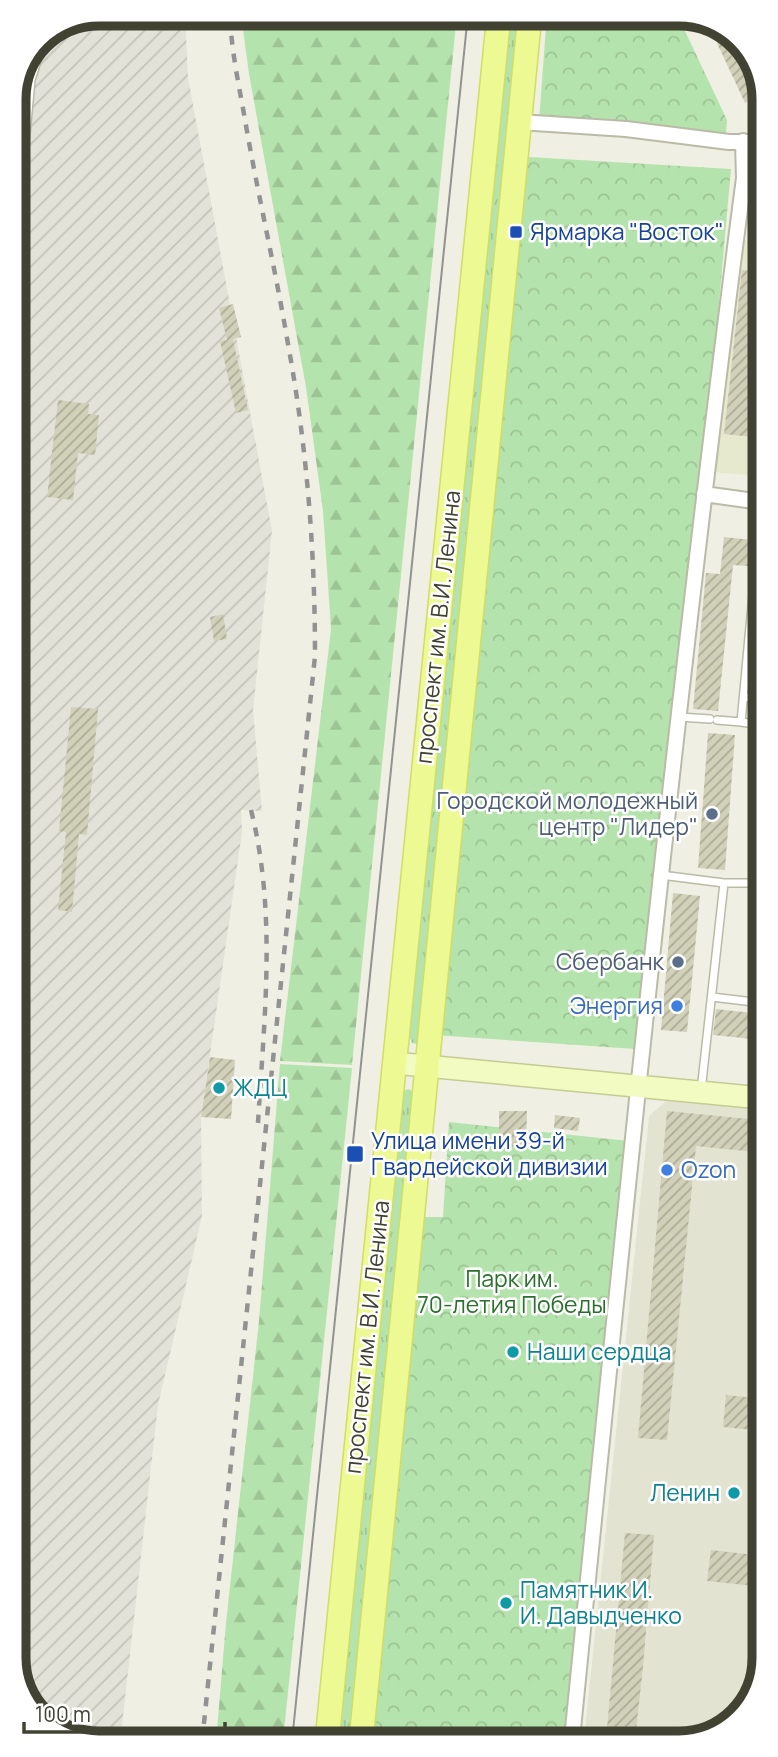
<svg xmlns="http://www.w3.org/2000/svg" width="778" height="1757" viewBox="0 0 778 1757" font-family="Manrope,sans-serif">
<defs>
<pattern id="industrial-furrows" width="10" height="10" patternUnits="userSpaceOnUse" patternTransform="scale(1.75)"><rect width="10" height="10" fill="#e2e2d8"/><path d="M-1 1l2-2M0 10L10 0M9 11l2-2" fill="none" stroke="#c3c3ba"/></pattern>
<pattern id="grass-tufts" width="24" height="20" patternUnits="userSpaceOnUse" patternTransform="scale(1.75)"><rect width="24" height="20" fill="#b5e3ad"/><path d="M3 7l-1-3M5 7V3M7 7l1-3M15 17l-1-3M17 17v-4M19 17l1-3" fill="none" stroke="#9dc495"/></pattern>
<pattern id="forest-firs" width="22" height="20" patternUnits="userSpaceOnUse" patternTransform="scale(1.75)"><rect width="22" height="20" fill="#b5e3ad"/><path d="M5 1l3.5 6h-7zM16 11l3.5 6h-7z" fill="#9dc495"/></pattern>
<pattern id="park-crowns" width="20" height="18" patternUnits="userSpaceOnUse" patternTransform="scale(1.75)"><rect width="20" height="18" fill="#b5e3ad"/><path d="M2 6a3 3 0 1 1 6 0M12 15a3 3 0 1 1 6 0" fill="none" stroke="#9dc495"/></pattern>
<pattern id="building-hatch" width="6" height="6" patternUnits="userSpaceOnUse" patternTransform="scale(1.75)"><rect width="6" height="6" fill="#d1d1b9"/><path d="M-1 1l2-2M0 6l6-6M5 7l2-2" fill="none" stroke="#abab97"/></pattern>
</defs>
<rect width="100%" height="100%" fill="#eff0e3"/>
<path fill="#e2e4d1" d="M 666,1101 L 762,1109 L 764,1659 L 749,1706 L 707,1738 L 584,1739 L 649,1116 Z"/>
<path fill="url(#industrial-furrows)" d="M 99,14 L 185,14 L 188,78 L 272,531 L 253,710 L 262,811 L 241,810 L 242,832 L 201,1117 L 202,1216 L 158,1405 L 120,1743 L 93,1743 L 47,1725 L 19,1686 L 14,94 L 39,39 Z"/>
<path fill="#e6e9cd" d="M 732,239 L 760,242 L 761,476 L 711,472 Z"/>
<path fill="url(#grass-tufts)" d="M 508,14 L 519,14 L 419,1041 L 416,1044 L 412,1043 L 409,1035 Z
M 408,1089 L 412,1091 L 414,1100 L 351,1741 L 339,1741 L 401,1102 L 402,1092 Z"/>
<path fill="url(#forest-firs)" d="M 241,14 L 457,14 L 352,1065 L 280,1061 L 331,629 L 323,511 L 306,387 L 249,74 Z
M 280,1064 L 352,1068 L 283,1741 L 216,1742 L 226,1623 L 259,1321 Z"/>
<path fill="url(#park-crowns)" d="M 547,14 L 677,14 L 727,120 L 726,133 L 715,142 L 539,121 Z
M 529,157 L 731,169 L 702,493 L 635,1049 L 434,1035 Z
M 449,1122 L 629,1141 L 570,1739 L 368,1741 L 417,1217 L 443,1217 Z"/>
<path fill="url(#building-hatch)" d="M 732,33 L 742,47 L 759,83 L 759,96 L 745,103 L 716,41 Z
M 742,270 L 760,272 L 760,360 L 753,437 L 724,434 Z
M 233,304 L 241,337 L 233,339 L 248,410 L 236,413 L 220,341 L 227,340 L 219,308 Z
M 58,400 L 89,404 L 88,414 L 99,415 L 95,455 L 78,453 L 73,500 L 47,497 Z
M 724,537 L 761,541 L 761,567 L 733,565 L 718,711 L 693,709 L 706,573 L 720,574 Z
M 223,614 L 227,639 L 214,641 L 210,617 Z
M 71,707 L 98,709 L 87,835 L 79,834 L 72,912 L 58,910 L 66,832 L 59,831 Z
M 708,733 L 735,735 L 725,870 L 698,868 Z
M 673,893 L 700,896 L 687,1032 L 661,1030 Z
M 716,1009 L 762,1014 L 762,1040 L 713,1035 Z
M 210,1057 L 235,1060 L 231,1119 L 201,1117 Z
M 499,1111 L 527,1111 L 526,1147 L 499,1146 Z
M 667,1111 L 759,1120 L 755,1152 L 696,1146 L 667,1440 L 638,1438 Z
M 555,1115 L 580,1118 L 578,1131 L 554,1128 Z
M 726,1395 L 763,1399 L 763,1431 L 723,1427 Z
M 625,1533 L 654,1535 L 643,1667 L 635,1739 L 606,1739 Z
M 711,1550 L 764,1556 L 764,1587 L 707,1581 Z"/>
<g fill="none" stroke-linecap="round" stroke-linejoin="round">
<defs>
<path id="lane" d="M 15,251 L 31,80 L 45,36
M 761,585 L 754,584 L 741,722 L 761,725
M 744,697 L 761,699
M 679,717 L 710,719
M 717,720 L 741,722
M 661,875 L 724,883
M 712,997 L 762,1003
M 701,1091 L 724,883 L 761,883 L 762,880
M 763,1239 L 759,1265 L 763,1270"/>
<path id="street" d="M 519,122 L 626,129 L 729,142 L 760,142
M 704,494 L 761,502
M 572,1739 C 624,1218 676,697 744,178 L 743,141"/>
<path id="secondary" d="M 394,1063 L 762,1098"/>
<path id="primary" d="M 327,1741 L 499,14
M 361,1741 L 530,14"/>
</defs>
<use href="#lane" stroke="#babba6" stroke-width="10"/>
<use href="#street" stroke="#babba6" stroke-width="18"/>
<use href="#secondary" stroke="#c4cc92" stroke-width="24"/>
<use href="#primary" stroke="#d1dd64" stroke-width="26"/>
<use href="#lane" stroke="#fff" stroke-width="7"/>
<use href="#street" stroke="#fff" stroke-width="14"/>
<use href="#secondary" stroke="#f2fbc2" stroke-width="21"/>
<use href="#primary" stroke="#edf993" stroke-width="23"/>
<path stroke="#929292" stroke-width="2" d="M 292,1741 L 468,14"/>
<path stroke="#929292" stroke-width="4.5" stroke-dasharray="9 9" stroke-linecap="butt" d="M 251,810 C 277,913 264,1019 258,1123
M 202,1742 L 315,656 C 315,550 307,448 288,344 C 275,267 257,191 244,114 C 238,81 231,48 230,14"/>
</g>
<g fill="#1a4fb4" stroke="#fff" stroke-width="2.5">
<rect x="509" y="225" width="14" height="14" rx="3.5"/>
<rect x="346" y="1145" width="18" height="18" rx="3.5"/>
</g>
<g fill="#5c6f8a" stroke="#fff" stroke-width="2.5">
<circle cx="712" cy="814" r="7"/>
<circle cx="678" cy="962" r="7"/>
</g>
<g fill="#3f7fe0" stroke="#fff" stroke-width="2.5">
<circle cx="677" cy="1006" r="7"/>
<circle cx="667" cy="1170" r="7"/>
</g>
<g fill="#0f9aa8" stroke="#fff" stroke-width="2.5">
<circle cx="219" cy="1088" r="7"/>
<circle cx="513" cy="1352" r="7"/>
<circle cx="734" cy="1493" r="7"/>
<circle cx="506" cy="1603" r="7"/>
</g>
<g text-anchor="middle" stroke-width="5" stroke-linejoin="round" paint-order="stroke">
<g font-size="23" fill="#164399" stroke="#fff" text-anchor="start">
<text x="530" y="240">Ярмарка "Восток"</text>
<text x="371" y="1149">Улица имени 39-й<tspan x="371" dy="26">Гвардейской дивизии</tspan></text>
</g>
<g font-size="23" fill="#424233" stroke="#fff">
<text transform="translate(438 627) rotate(-84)" y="8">проспект им. В.И. Ленина</text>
<text transform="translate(367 1337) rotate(-84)" y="8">проспект им. В.И. Ленина</text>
</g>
<g font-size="23" fill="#4e5e75" stroke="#fff" text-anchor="end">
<text x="698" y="809">Городской молодежный<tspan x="698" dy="26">центр "Лидер"</tspan></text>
<text x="664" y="970">Сбербанк</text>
</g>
<g font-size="23" fill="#366cbe" stroke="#fff" text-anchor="end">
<text x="663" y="1014">Энергия</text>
<text x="681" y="1178" text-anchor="start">Ozon</text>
</g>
<g font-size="23" fill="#0d838f" stroke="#fff" text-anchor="start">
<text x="233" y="1096">ЖДЦ</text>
<text x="527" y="1360">Наши сердца</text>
<text x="720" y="1501" text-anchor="end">Ленин</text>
<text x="520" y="1598">Памятник И.<tspan x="520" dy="26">И. Давыдченко</tspan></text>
</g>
<g font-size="23" fill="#2a702c" stroke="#fff">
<text x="512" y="1287">Парк им.<tspan x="512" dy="26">70-летия Победы</tspan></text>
</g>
</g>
<path d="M0 0H778V1757H0ZM99 26H679A73 73 0 0 1 752 99V1658A73 73 0 0 1 679 1731H99A73 73 0 0 1 26 1658V99A73 73 0 0 1 99 26Z" fill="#fff" fill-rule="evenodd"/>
<path fill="none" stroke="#424233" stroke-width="9" d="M99 26H679A73 73 0 0 1 752 99V1658A73 73 0 0 1 679 1731H99A73 73 0 0 1 26 1658V99A73 73 0 0 1 99 26Z"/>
<path d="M24 1722v10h201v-10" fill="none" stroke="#424233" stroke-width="3.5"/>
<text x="35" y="1722" font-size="21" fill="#424233" stroke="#ffffff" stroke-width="5" paint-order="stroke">100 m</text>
</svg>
